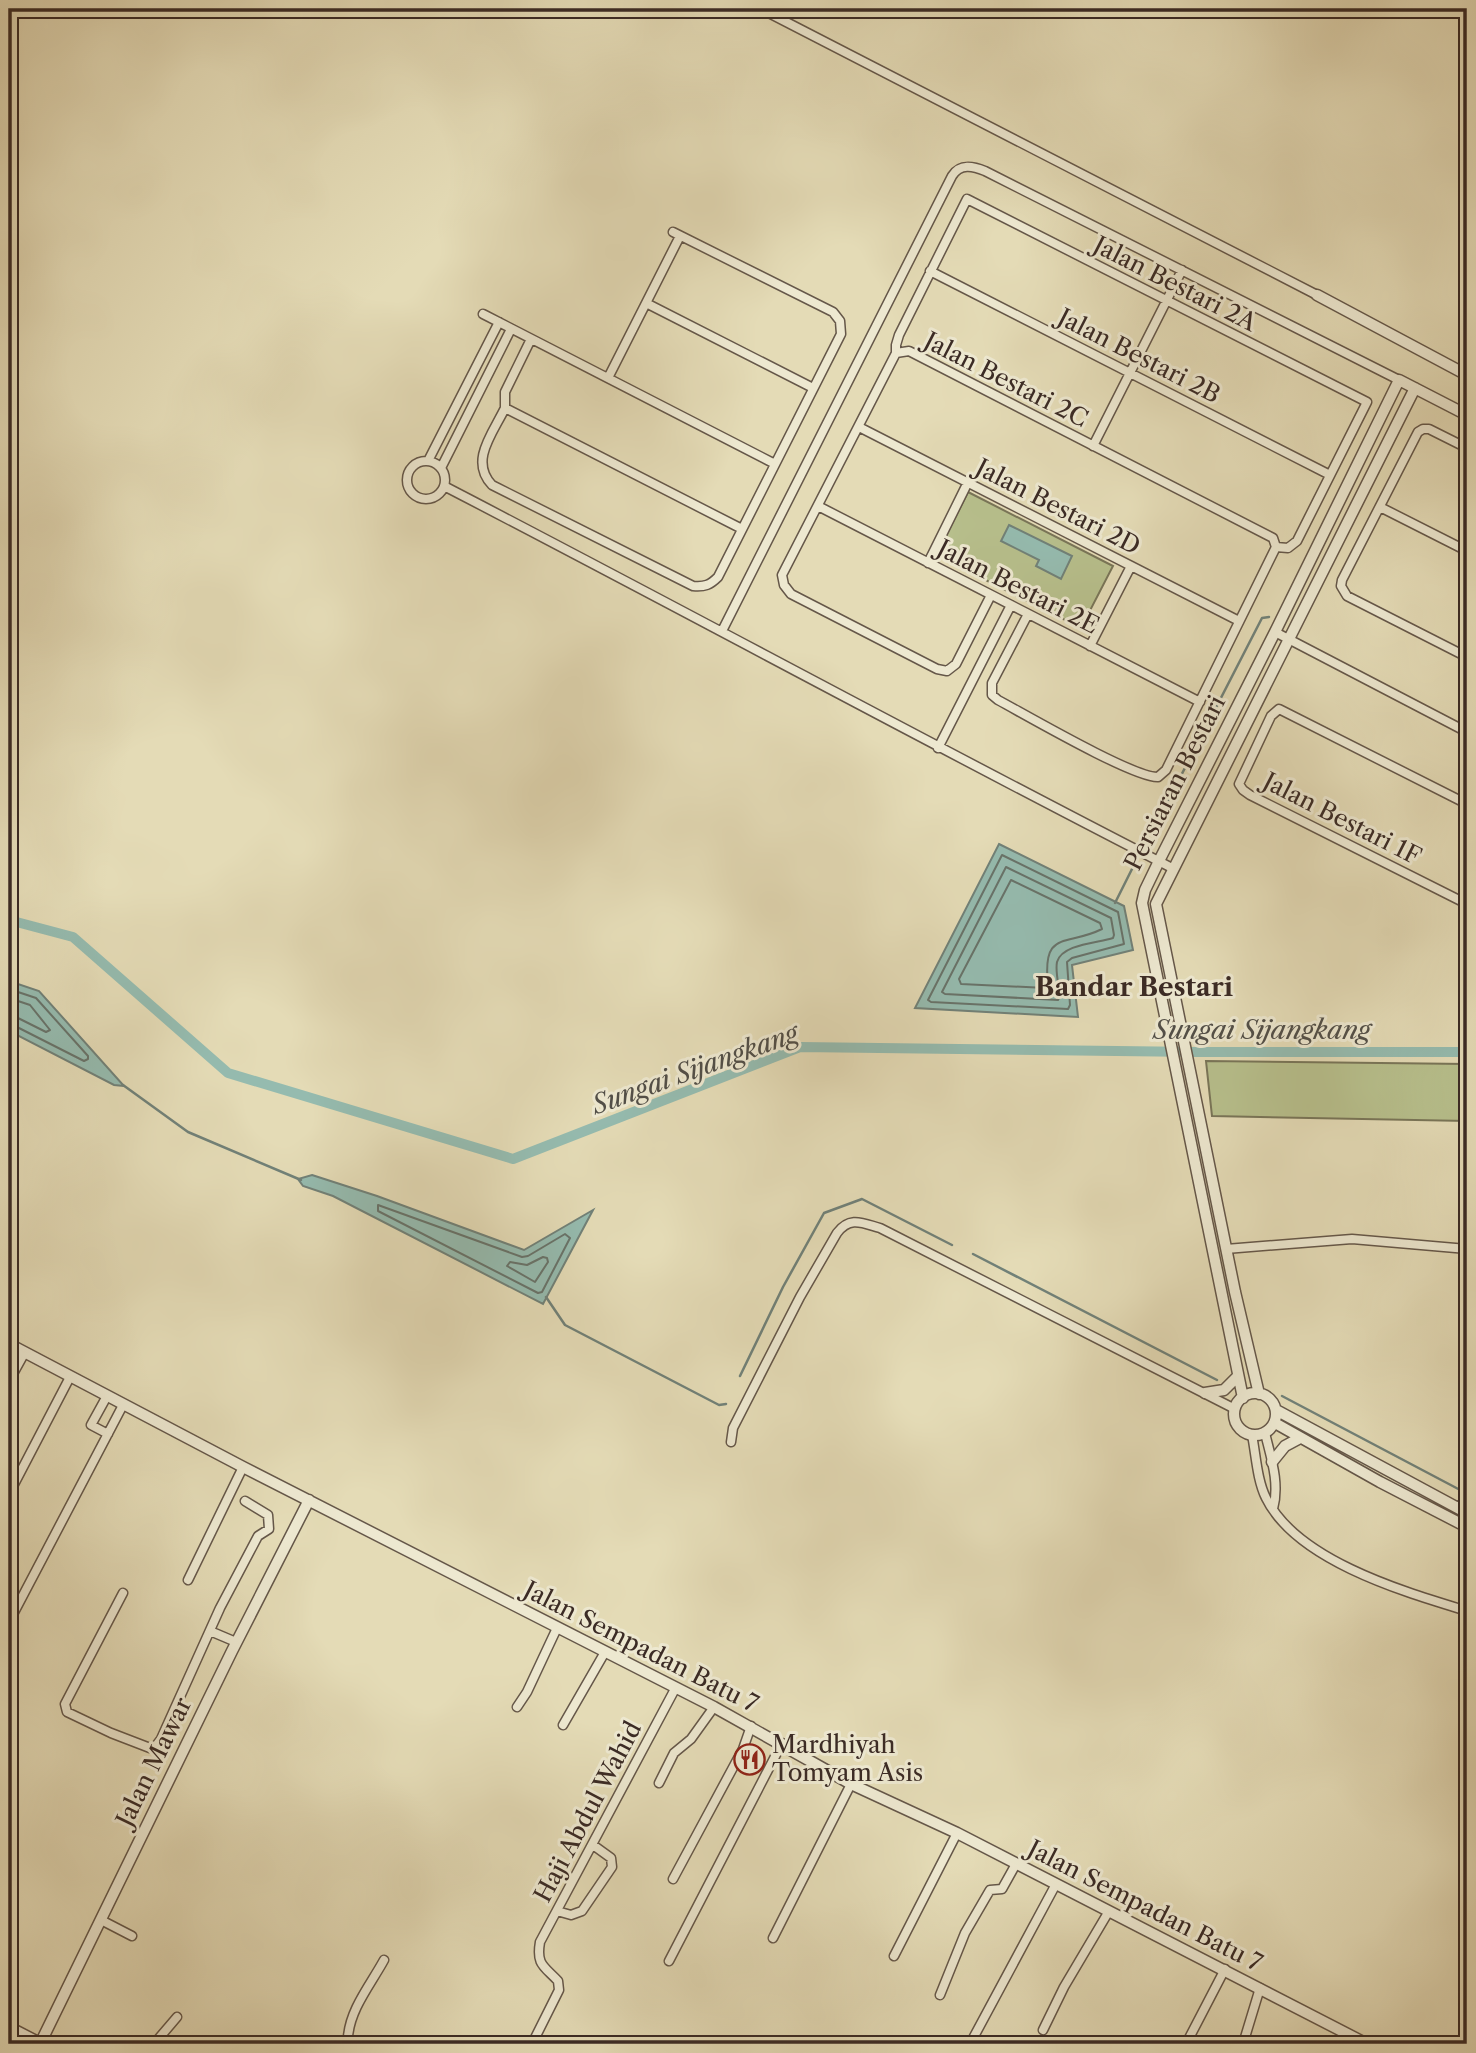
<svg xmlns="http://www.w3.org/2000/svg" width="1476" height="2053" viewBox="0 0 1476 2053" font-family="'Libre Caslon Text',serif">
<rect width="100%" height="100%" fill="#e4dbb6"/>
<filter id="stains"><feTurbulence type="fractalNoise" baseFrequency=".00286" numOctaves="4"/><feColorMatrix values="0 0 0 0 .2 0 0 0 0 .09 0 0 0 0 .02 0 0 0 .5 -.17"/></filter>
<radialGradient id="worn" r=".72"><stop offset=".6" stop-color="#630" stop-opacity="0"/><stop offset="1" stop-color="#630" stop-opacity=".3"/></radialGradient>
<path fill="#b7bf8c" stroke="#797558" stroke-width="2" d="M 968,492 L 1113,566 L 1081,628 L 936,555 Z
M 1206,1061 L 1467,1064 L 1467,1121 L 1212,1116 Z"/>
<path fill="#95bbaf" stroke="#718178" stroke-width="2" d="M 1009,525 L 1072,556 L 1061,579 L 1036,566 L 1039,560 L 1001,541 Z
M 999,844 L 1124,906 L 1133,950 L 1072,965 L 1078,1017 L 915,1008 Z
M 9,981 L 39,991 L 124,1086 L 114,1085 L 9,1031 Z
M 312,1175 L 377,1196 L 524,1250 L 593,1210 L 543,1304 L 333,1196 L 303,1186 L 298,1179 Z"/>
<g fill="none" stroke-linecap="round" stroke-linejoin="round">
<path stroke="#68736a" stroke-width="2" d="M 1002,855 L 1118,912 L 1124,944 L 1072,958 L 1067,962 L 1070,1005 L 1068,1009 L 931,1002 L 928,1000 Z
M 1006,867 L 1111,918 L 1114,935 L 1113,938 C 1098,943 1062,944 1057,962 C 1055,972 1059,986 1060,996 L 1058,1000 L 945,994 L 942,992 Z
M 1011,880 L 1100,923 L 1102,929 C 1066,947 1042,929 1048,985 L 1046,988 L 961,984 L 959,979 Z
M 9,989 L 36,998 L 88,1056 L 88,1059 L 84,1061 L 15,1026 L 9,1025
M 9,998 L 30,1005 L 50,1030 L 46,1032 L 18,1018 L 9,1016
M 378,1205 L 522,1257 L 528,1256 L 565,1234 L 570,1238 L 542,1292 L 538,1293 L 378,1211 Z
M 543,1257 L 547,1258 L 548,1262 L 535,1282 L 507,1266 L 510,1262 L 527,1265 Z"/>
<path stroke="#718178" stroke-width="2.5" d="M 1151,834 L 1262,618 L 1269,617
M 1115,903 L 1137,859
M 123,1085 L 188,1132 L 301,1180
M 973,1254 L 1217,1380
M 546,1297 L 565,1325 L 719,1405 L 726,1404
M 740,1376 L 783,1287 L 824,1213 L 862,1199 L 952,1245
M 1282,1396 L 1464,1492"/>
<path stroke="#95bbaf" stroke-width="10" d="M 9,920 L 73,937 L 228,1073 L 513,1159 L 800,1047 L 1197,1052 L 1467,1052"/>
<defs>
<path id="minor" d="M 761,9 L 1317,295
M 930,271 L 1330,475
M 646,303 L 813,388
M 483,314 L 775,464
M 531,339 L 505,392 L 505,408 L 742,529
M 896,353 L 909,351 L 1273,538 L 1276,547
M 608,378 L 680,236
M 505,408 C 493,433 469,461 492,485 L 693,586 C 705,587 710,585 718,577 L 841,334 L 840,321 L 833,312 L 673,232
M 859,427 L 1239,621
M 1093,446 L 1182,270
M 1467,448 L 1429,429 L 1423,429 L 1418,432 L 1342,580 L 1341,586 L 1347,596 L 1467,657
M 428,461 L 499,322
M407 480a19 19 0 1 1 38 0a19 19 0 1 1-38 0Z
M 441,468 L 511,329
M 444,486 C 687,612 928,743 1172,868
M 818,506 L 1200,702
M 1380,507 L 1467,551
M 928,563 L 968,482
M 991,595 L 956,664 L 947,671 L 937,669 L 791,594 L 784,585 L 782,575 L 896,353 L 896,345 L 899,335 L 967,199 L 1367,402 L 1297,541 L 1288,548 L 1276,547
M 1028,614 L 992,683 L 992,695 L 998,700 C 1026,715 1134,778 1158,777 L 1166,770 L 1276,547
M 722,631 L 952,176 C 960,163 973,166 985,171 L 1399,380
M 1275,632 L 1467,732
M 1090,646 L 1131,566
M 938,748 L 1011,605
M 1467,804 L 1279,709 L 1271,716 L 1239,784 L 1243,790 L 1250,795 L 1467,904
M 1226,1249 L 1352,1239 L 1467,1249
M 9,1381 L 25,1352
M 107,1396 L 91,1425 L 108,1434
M 1265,1433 C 1271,1458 1280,1483 1273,1509
M 1252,1435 C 1256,1455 1257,1480 1266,1498 C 1297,1561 1405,1592 1467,1611
M 731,1442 L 733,1428 L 800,1297 L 837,1233 C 850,1216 862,1223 880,1228 L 1235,1409
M 9,1494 L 70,1377
M 1457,1507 L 1467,1501
M 188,1580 L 243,1467
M 123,1593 L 65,1704 L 67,1712 L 111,1733 L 150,1748 L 155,1747 L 161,1739 L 220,1608 L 258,1536 L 269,1529 L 268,1515 L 245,1501
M 9,1622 L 123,1405
M 210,1631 L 236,1642
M 517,1707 L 527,1692 L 557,1628
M 563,1725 L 605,1652
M 659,1783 L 674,1753 L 691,1739 L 714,1707
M 673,1879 L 743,1749 L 751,1726
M 557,1911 L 571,1915 L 582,1911 L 612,1867 L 611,1858 L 593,1845
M 101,1920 L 132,1936
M 773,1938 L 851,1784
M 894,1956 L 957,1833
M 669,1961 L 782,1743
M 940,1995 L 965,1933 L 990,1890 L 1002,1889 L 1016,1864
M 9,2026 L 44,2044
M 1043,2030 L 1064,1987 L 1109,1911
M 154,2044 L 177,2017
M 341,2044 L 348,2037 C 350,2009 371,1984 384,1960
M 532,2044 L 559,1990 L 558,1981 C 544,1966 536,1965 540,1942 L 675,1689
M 970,2044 L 1056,1884
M 1186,2044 L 1225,1969
M 1243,2044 L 1260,1988"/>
<path id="tertiary" d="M 1317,295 L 1467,375
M 9,1344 L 243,1467 L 714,1707 L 851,1784 L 957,1833 L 1367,2044
M 1205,1393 L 1224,1390 L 1238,1376
M1234 1414a21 21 0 1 1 42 0a21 21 0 1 1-42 0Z
M 1259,1394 L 1235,1292 L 1156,904 L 1415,388
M 1243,1398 L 1142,903 L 1145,890 L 1159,861 L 1275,632 L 1399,380 L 1467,415
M 1276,1410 L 1467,1513
M 1275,1423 L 1380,1482 L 1467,1527
M 1272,1462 L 1285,1446 L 1300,1438
M 40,2044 L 232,1651 L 309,1500"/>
</defs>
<use href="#minor" stroke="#655749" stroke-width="11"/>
<use href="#tertiary" stroke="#655749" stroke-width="13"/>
<use href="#minor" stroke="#ede8d0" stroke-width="8"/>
<use href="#tertiary" stroke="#ede8d0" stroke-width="10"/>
</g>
<defs>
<symbol id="restaurant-ring" viewBox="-11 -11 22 22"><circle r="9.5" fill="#ede8d0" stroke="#8f2418" stroke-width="1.5"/><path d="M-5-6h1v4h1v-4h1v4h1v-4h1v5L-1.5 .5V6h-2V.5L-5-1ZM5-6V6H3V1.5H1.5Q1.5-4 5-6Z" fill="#8f2418"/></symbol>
</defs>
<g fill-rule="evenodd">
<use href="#restaurant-ring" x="732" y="1742" width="35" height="35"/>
</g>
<g text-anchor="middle" stroke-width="6" stroke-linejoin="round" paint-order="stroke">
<g font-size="24" fill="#3b2b25" stroke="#ede8d0">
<text transform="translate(1175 284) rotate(27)" y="8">Jalan Bestari 2A</text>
<text transform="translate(1139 356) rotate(27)" y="8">Jalan Bestari 2B</text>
<text transform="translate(1006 380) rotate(27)" y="8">Jalan Bestari 2C</text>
<text transform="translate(1058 507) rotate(27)" y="8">Jalan Bestari 2D</text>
<text transform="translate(1018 587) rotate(27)" y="8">Jalan Bestari 2E</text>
<text transform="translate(1175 783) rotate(-63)" y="8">Persiaran Bestari</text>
<text transform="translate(1342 819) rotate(27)" y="8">Jalan Bestari 1F</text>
<text transform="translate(641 1647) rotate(27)" y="8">Jalan Sempadan Batu 7</text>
<text transform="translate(154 1762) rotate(-64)" y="8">Jalan Mawar</text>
<text transform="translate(588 1812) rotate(-62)" y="8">Haji Abdul Wahid</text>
<text transform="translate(1145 1906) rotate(27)" y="8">Jalan Sempadan Batu 7</text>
</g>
<g font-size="24" fill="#3b2b25" stroke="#ede8d0" text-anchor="start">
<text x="772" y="1753">Mardhiyah<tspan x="772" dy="28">Tomyam Asis</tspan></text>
</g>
<g font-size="26" font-weight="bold" fill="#3b2b25" stroke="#ede8d0">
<text x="1134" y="996">Bandar Bestari</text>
</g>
<g font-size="26" font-style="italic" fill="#524f48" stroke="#ede8d0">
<text x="1262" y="1039">Sungai Sijangkang</text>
<text transform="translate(695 1069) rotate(-20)" y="9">Sungai Sijangkang</text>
</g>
</g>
<rect width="1476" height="2053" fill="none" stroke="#e4dbb6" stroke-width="35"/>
<rect x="10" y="10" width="1455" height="2032" fill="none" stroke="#3b2b25" stroke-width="3.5"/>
<rect x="18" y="18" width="1441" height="2018" fill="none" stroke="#3b2b25" stroke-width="2"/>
<rect width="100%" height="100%" filter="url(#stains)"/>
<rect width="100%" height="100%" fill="url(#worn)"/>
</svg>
